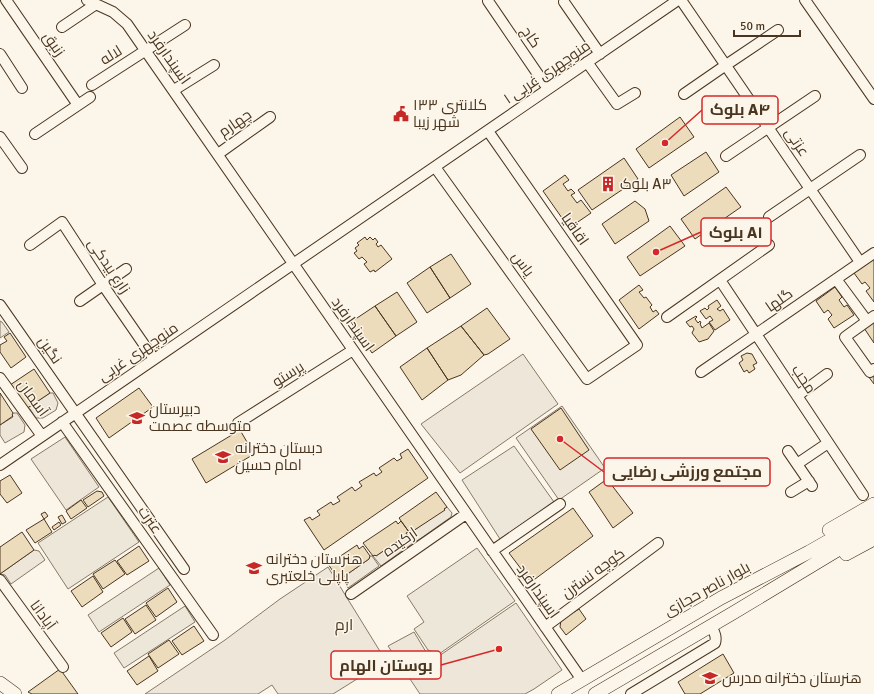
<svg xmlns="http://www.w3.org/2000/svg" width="874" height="694" font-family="Signika,Cairo,sans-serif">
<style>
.green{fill:#ede6d9;stroke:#887966}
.parking{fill:#ede7d9;stroke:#887966}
.building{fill:#ecdcbc;stroke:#4a3520}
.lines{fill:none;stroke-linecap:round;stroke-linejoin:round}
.minor-casing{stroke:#4a3520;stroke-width:12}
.major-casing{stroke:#4a3520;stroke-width:14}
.minor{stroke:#fbf6e9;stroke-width:10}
.major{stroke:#fbf6e9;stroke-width:13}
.labels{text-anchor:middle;stroke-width:3;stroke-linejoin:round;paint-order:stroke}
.street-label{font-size:15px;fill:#4a3520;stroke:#fbf6e9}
.poi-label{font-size:15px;fill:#4a3520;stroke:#fbf6e9;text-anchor:start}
.neighbourhood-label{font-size:16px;fill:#4a3520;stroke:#fbf6e9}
.leader{fill:none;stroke:#d62828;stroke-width:1.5}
.callout-dot{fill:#d62828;stroke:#fbf6e9;stroke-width:1.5}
.callout{fill:#fbf6e9;stroke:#d62828;stroke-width:1.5}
.callout-label{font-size:16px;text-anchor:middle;font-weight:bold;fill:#4a3520}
</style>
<rect width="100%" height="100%" fill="#fbf6e9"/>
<path class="green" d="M0 321 2 322 9 332 0 338Z
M523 354 558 404 460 473 421 424Z
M50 393H53L58 403 56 410 43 418H36L30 409H26Z
M562 406 605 468 559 500 516 438Z
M13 413H17L25 425 24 432 5 443 0 435V425L13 417 12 415Z
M65 437 99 487 66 510 31 459Z
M447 507 452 513 451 517 417 541 409 531 411 530 413 531Z
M409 532 416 541 381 566 373 556 375 555 376 556 407 535 406 533Z
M34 550 39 551 45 560 11 584 5 575 0 574Z
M369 556H372L379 566 348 588 342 578 369 559Z
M328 567 386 661 333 694H278L272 685 258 694H145L225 640 280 599Z
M516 603 562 670 534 689 525 694H420L388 646 414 632 426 652 439 656Z"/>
<path class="parking" d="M514 446 554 502 500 539 462 480Z
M108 497 139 542 68 589 38 543Z
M477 548 515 601 439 654 428 650 414 629 424 622 407 596Z
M159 568 170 585 99 632 88 615Z
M185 606 195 622 124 668 114 653Z"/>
<path class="building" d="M680 117 694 137 649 168 636 149Z
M706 152 719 172 684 196 671 175Z
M624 158 638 179 592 210 578 190Z
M565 175 569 180 563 184 568 191 571 189 575 193 571 195 577 203 581 200 591 213 569 228 543 191Z
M726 187 741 207 695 239 681 219Z
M635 201 645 209 649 221 615 244 602 224Z
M670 226 685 246 640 276 627 257Z
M365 237 367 240 370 237 373 240 375 238 378 242 376 244 378 247 381 245 392 259 375 272 374 270 370 272 364 264 367 262 362 257 359 259 354 253 357 251 355 248 359 245 357 243Z
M451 254 471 284 450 298 430 267Z
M874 259V302L866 291 870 288 865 282 862 284 854 273Z
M430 267 450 298 427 313 407 283Z
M639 285 643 290 639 292 644 298 646 297 652 305 650 307 653 312 656 310 659 314 639 329 619 300Z
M835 287 842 297 839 300 844 307 847 305 854 315 834 328 828 319 832 315 828 310 824 313 816 301Z
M397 292 417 322 396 336 375 306Z
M717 300 721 306 717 309 720 311 723 309 730 320 715 330 709 322 713 320 710 316 706 319 700 311 705 308 707 310 709 308 708 306Z
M375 306 396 336 372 353 351 322Z
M487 308 510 339 488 354 484 355 461 326Z
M696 316 697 317 695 319 698 323 700 321 701 323 700 324 702 328 709 323 714 331 708 339 699 342 692 333 694 329 692 326 690 327 686 322Z
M874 321V343L864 328Z
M461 326 484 355 461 375 448 380 427 348Z
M10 333 26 357 11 368 0 352V345L7 341 4 337Z
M427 348 448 380 422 400 400 367Z
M747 353 752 354 757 363 753 365 755 369 749 373 747 370 744 372 739 363 743 360 741 356Z
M34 369 50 393 26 409 10 385Z
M874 372V384L868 376Z
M139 388 153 407 109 438 96 418Z
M0 393 13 413 12 415 13 416 0 425Z
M561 408 589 450 560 470 531 429Z
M240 430 254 454 206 483 192 459Z
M408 449 428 478 324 550 304 520 310 517 312 520 320 515 317 511 331 502 333 505 340 501 337 497 352 487 355 491 362 486 359 482 374 473 376 476 382 472 379 468 394 458 397 461 402 458 400 454Z
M10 475 22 493 7 503 0 494V481Z
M607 479 633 513 613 528 589 492Z
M97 491 102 492 104 496 88 507 83 500Z
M436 492 447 507 444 509 445 510 413 531 411 530 409 532 399 518Z
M81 500 87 508 71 519 66 511Z
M573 508 593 536 531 582 509 553Z
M45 512 48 516 44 519 41 514Z
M62 515 66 522 62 524 58 517Z
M44 519 52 532 35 543 26 530Z
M396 521 398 524 401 521 409 532 406 533 407 535 376 556 375 555 373 556 363 543Z
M59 522 61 525 54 530 52 527Z
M22 532 34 550 0 574V547Z
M357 545 359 549 363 546 370 556 369 559 339 580 328 564 336 559 338 563 342 560 339 557Z
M139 546 149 561 127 575 117 561Z
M115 560 125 574 103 589 93 574Z
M93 576 103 592 82 607 71 591Z
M168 588 177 602 156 617 146 603Z
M146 605 156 620 135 634 125 619Z
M579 609 586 619 566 635 560 627 561 620Z
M123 618 132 632 111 647 101 633Z
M194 626 204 641 182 655 172 641Z
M169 640 179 654 158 668 148 654Z
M723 654 734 673 700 694H685L678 682Z
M149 656 158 671 137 685 127 671Z
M60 669 78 694H32L28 692Z"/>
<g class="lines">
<defs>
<path id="minor" d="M6 0 78 105
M87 0 113 12 127 24 582 680
M681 0 860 262
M805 0 874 99
M488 1 548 89
M564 2 600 54
M62 27 96 4
M0 54 22 88
M587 62 617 104 635 93
M92 85 185 25
M174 90 214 65
M684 94 726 65 778 30
M35 134 90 97
M0 137 22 168
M218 154 270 117
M726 156 815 96
M435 167 587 379 637 345 488 131
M769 217 860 155
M30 245 62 222 103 285 154 359
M836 279 867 321
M720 280 863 495
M80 301 126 269
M0 305 184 569
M874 316 845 337 870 372 874 369
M667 317 769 245
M701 372 874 253
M0 378 42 436
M797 396 827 374
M62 422 213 635
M238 423 353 350
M788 451 812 486
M797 464 828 443
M0 465 678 0
M791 492 809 481
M492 551 560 504
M0 580 63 667
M351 594 466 514
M545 627 658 543
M631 694 715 643C717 636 714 632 711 626"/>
<path id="major" d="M829 530 874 504
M846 554 874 539
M0 683 15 694
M558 694 721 598 809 552 874 515
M595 694 733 613 874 528"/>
</defs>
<use href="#minor" class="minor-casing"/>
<use href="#major" class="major-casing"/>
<use href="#minor" class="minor"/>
<use href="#major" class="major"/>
</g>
<defs>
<symbol id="civic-bare" viewBox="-9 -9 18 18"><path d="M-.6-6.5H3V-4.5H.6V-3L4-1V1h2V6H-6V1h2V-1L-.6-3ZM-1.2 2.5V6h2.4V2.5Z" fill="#c62828" stroke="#fbf6e9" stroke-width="2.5" paint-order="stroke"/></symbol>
<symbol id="building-bare" viewBox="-9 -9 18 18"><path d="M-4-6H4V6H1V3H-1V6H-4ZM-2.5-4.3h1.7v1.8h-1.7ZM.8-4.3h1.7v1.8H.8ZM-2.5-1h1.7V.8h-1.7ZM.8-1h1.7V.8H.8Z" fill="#c62828" stroke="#fbf6e9" stroke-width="2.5" paint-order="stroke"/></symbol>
<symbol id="school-bare" viewBox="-9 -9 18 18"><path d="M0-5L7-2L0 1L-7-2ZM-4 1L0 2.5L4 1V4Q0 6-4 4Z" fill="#c62828" stroke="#fbf6e9" stroke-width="2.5" paint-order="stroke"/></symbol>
</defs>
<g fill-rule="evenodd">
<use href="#civic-bare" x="390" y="103" width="22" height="22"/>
<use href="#building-bare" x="597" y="173" width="22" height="22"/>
<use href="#school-bare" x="126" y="407" width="22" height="22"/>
<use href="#school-bare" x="212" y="446" width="22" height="22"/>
<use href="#school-bare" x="243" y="557" width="22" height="22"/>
<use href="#school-bare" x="699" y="667" width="22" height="22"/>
</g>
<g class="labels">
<g class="street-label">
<text transform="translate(531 37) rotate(56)" y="5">کاج</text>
<text transform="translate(54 44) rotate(55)" y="5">زنبق</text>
<text transform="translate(111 55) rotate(-32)" y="5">لاله</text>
<text transform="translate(169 57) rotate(55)" y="5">اسپندارفرد</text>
<text transform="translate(547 72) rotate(-34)" y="5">منوچهری غربی ۱</text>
<text transform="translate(235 123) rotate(-35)" y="5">چهارم</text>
<text transform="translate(797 142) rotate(56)" y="5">عزتی</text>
<text transform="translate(575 229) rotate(55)" y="5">اقاقیا</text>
<text transform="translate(523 264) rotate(54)" y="5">یاس</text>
<text transform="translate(109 266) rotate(56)" y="5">زارع بیدکی</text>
<text transform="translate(779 300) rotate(-35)" y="5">گلها</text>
<text transform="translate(353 324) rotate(55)" y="5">اسپندارفرد</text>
<text transform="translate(50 350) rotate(55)" y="5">نگین</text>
<text transform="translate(138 352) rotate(-34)" y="5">منوچهری غربی</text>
<text transform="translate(288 374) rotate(-32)" y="5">پرستو</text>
<text transform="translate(804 379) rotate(56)" y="5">محب</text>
<text transform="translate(33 398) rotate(54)" y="5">آسمان</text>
<text transform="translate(150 520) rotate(55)" y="5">عترت</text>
<text transform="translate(400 542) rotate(-35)" y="5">ارکیده</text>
<text transform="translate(593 573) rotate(-36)" y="5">کوچه نسترن</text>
<text transform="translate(707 589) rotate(-29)" y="5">بلوار ناصر حجازی</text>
<text transform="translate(538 591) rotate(55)" y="5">اسپندارفرد</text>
<text transform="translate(43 615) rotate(54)" y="5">آپادانا</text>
</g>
<g class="poi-label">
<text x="413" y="110">کلانتری ۱۳۳<tspan x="413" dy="17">شهر زیبا</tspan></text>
<text x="620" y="189">بلوک A۳</text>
<text x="149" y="414">دبیرستان<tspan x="149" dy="17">متوسطه عصمت</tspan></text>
<text x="235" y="453">دبستان دخترانه<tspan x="235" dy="17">امام حسین</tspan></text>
<text x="266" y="564">هنرستان دخترانه<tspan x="266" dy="17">پاپلی خلعتبری</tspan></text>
<text x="722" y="683">هنرستان دخترانه مدرس</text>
</g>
<g class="neighbourhood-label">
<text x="344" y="630">ارم</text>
</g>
</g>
<path class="leader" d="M665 143L702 110M656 252L701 232M560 439L604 472M499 649L441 665"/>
<g class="callout-dot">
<circle cx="665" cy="143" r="4"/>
<circle cx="656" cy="252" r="4"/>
<circle cx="560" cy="439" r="4"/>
<circle cx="499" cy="649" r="4"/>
</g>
<g class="callout">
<rect x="702" y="96" width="76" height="28" rx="4"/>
<rect x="701" y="218" width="70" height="28" rx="4"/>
<rect x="604" y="458" width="166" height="28" rx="4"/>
<rect x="331" y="651" width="110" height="28" rx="4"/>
</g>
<g class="callout-label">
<text x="740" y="115">بلوک A۴</text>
<text x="736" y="238">بلوک A۱</text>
<text x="687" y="477">مجتمع ورزشی رضایی</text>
<text x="386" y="671">بوستان الهام</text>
</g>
<path d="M734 30v6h66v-6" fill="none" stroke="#4a3520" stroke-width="2"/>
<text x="740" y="30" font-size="12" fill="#4a3520" stroke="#fbf6e9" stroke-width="3" paint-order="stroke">50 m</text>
</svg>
